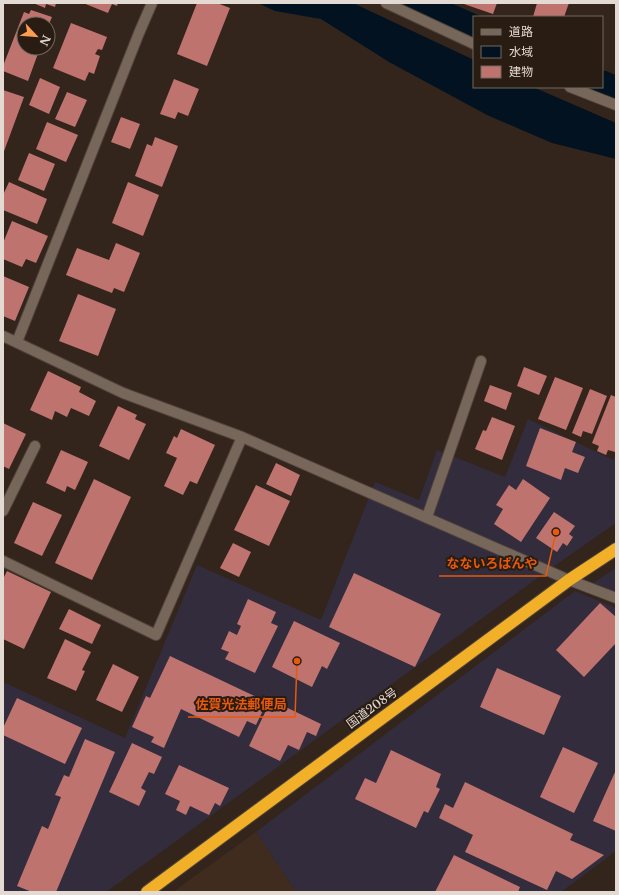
<svg xmlns="http://www.w3.org/2000/svg" width="619" height="895" font-family="'Libre Baskerville','Noto Sans JP',serif">
<style>
.commercial{fill:#332c3d}
.built{fill:#402c1e}
.water{fill:#031221}
.lines{fill:none;stroke-linecap:round;stroke-linejoin:round}
.canal{stroke:#031221;stroke-width:27}
.building{fill:#bf736e}
.minor-casing{stroke:#4f433b;stroke-width:12}
.highway-casing{stroke:#4f433b;stroke-width:14}
.minor{stroke:#77675b;stroke-width:10}
.highway{stroke:#f2b028;stroke-width:12}
.labels{text-anchor:middle;stroke-width:4;stroke-linejoin:round;paint-order:stroke}
.street-label{font-size:12px;fill:#e3dad3;stroke:#291c12}
.leader{fill:none;stroke:#e8590c;stroke-width:1.5}
.callout-dot{fill:#e8590c;stroke:#291c12;stroke-width:1.5}
.callout-label{font-size:13px;text-anchor:middle;font-weight:bold;fill:#e8590c;stroke:#291c12;stroke-width:4;stroke-linejoin:round;paint-order:stroke}
</style>
<rect width="100%" height="100%" fill="#33251b"/>
<path class="commercial" d="M528 419 613 460 616 454V523L547 571 106 892H3V682L125 738 197 565 321 620 375 482 419 500 437 450 505 477Z
M616 568V596L590 585Z
M575 591 616 608V851L561 892H296L256 832Z"/>
<path class="built" d="M256 832 296 892H173Z"/>
<path class="water" d="M258 3H353L474 60V87H533L616 123V159L552 143 487 115 389 62 321 19 275 11Z"/>
<g class="lines">
<path class="canal" d="M418 3 474 28
M602 84 616 90"/>
</g>
<path class="building" d="M33 3H56L55 7 46 4 45 8Z
M83 3H118L117 6 112 4 108 13Z
M197 3H217L230 8 207 66 177 54Z
M461 3H497L493 14Z
M537 3H569L564 17H533Z
M31 10 52 17 49 24H24V48H40L28 81 3 71V66L24 12 29 14Z
M71 23 107 37 102 50 98 49 95 54 100 56 94 74 89 72 85 81 53 68Z
M40 78 60 87 49 114 29 105Z
M174 79 199 89 188 116 178 112 175 119 160 114Z
M3 90 24 97 3 154Z
M67 92 87 100 75 127 55 119Z
M121 117 140 124 130 149 111 142Z
M47 122 78 135 66 162 36 149Z
M155 137 178 146 162 187 135 176 147 144 152 146Z
M29 153 55 164 44 191 18 180Z
M9 182 47 199 37 224 3 210V195Z
M128 182 159 195 143 236 112 223Z
M12 221 48 236 36 263 26 259 22 267 3 259V243Z
M116 243 140 253 124 292 114 288 112 293 66 275 77 248 109 260Z
M3 276 29 287 15 321 3 316Z
M78 294 116 309 98 356 59 341Z
M524 367 547 376 539 395 517 386Z
M48 371 81 387 79 392 96 401 89 416 71 408 67 417 55 411 52 420 30 410Z
M555 377 583 388 566 430 538 419Z
M490 385 512 393 506 410 484 401Z
M590 389 607 396 592 434 583 431 581 437 572 433Z
M611 395 616 397V451L615 452 608 450 606 455 597 451 599 446 592 443Z
M118 406 137 415 135 419 146 424 129 460 99 446Z
M492 417 515 426 502 460 475 449 483 430 486 431Z
M3 423 26 434 9 469 3 466Z
M540 428 576 442 572 452 585 457 578 473 565 468 561 480 526 466Z
M181 429 215 445 197 484 190 481 183 495 164 486 177 458 166 453 174 436 177 438Z
M61 450 88 462 75 490 67 486 65 492 46 483Z
M276 463 300 475 291 496 266 484Z
M94 479 131 497 92 580 55 563Z
M523 479 550 498 521 542 494 524 503 509 496 505 509 485 516 490Z
M256 485 290 501 269 546 234 530Z
M33 502 62 515 42 556 14 543Z
M554 512 575 526 569 534 573 537 567 546 563 543 557 552 536 538Z
M233 543 251 552 239 577 220 568Z
M7 571 51 592 24 649 3 639V579Z
M354 573 441 614 415 667 329 627Z
M248 599 276 612 271 623 278 626 255 673 225 659 229 652 221 649 229 631 237 635 241 626 237 624Z
M600 603 616 617V643L584 677 556 650Z
M69 609 101 625 92 644 59 629Z
M294 621 340 643 327 669 322 666 312 687 272 667Z
M65 639 91 652 82 670 85 671 76 691 47 678Z
M170 656 267 702 256 725 247 721 239 737 181 709 164 748 151 742 154 737 132 727 146 696 150 698Z
M113 664 139 677 122 712 96 700Z
M497 668 561 696 544 735 480 707Z
M17 698 82 728 65 764 3 735V728Z
M271 700 321 724 316 736 307 732 299 750 288 745 280 761 249 746Z
M85 739 115 752 56 892H32L17 886 42 826 48 829 61 797 55 795 64 775 69 777Z
M132 743 162 757 154 774 149 772 141 788 146 791 139 806 109 792Z
M563 747 598 763 574 813 540 797Z
M391 750 441 774 436 787 440 789 428 813 424 811 416 828 355 799 365 778 376 783Z
M179 765 229 788 220 806 215 803 209 815 190 806 186 815 176 810 180 801 165 794Z
M615 772 616 773V831L593 821Z
M465 782 573 834 570 840 604 855 572 879 556 871 547 890 465 852 473 835 439 818 445 804 453 808Z
M454 855 520 887 518 892H435Z"/>
<g class="lines">
<defs>
<path id="minor" d="M386 3 474 44
M570 87 616 105
M3 336 123 393 242 437 569 580 616 598
M17 342 139 33 152 3
M3 511 35 446
M427 517 481 361
M3 561 156 635 242 437"/>
<path id="highway" d="M147 892 569 580 616 549"/>
</defs>
<use href="#minor" class="minor-casing"/>
<use href="#highway" class="highway-casing"/>
<use href="#minor" class="minor"/>
<use href="#highway" class="highway"/>
</g>
<g class="labels">
<g class="street-label">
<text transform="translate(372 708) rotate(-36)" y="4">国道208号</text>
</g>
</g>
<path class="leader" d="M556 532L546 576H439M297 661L295 717H188"/>
<g class="callout-dot">
<circle cx="556" cy="532" r="4"/>
<circle cx="297" cy="661" r="4"/>
</g>
<g class="callout-label">
<text x="492" y="568">なないろぱんや</text>
<text x="241" y="709">佐賀光法郵便局</text>
</g>
<rect width="619" height="895" fill="none" stroke="#e3dad3" stroke-width="8"/>
<rect x="473" y="16" width="130" height="72" fill="#291c12" stroke="#73685f"/>
<rect x="481" y="29" width="20" height="6" fill="#77675b" stroke="#73685f"/>
<text x="509" y="36" font-size="12" fill="#e3dad3">道路</text>
<rect x="481" y="46" width="20" height="12" fill="#031221" stroke="#73685f"/>
<text x="509" y="56" font-size="12" fill="#e3dad3">水域</text>
<rect x="481" y="66" width="20" height="12" fill="#bf736e" stroke="#73685f"/>
<text x="509" y="76" font-size="12" fill="#e3dad3">建物</text>
<g transform="translate(36 36) rotate(116)"><circle r="19" fill="#291c12" stroke="#73685f"/>
<path d="M0-3L7 15L0 10L-7 15Z" fill="#fb9e51"/>
<text y="-6" font-size="11" font-weight="bold" text-anchor="middle" fill="#e3dad3">N</text>
</g>
</svg>
